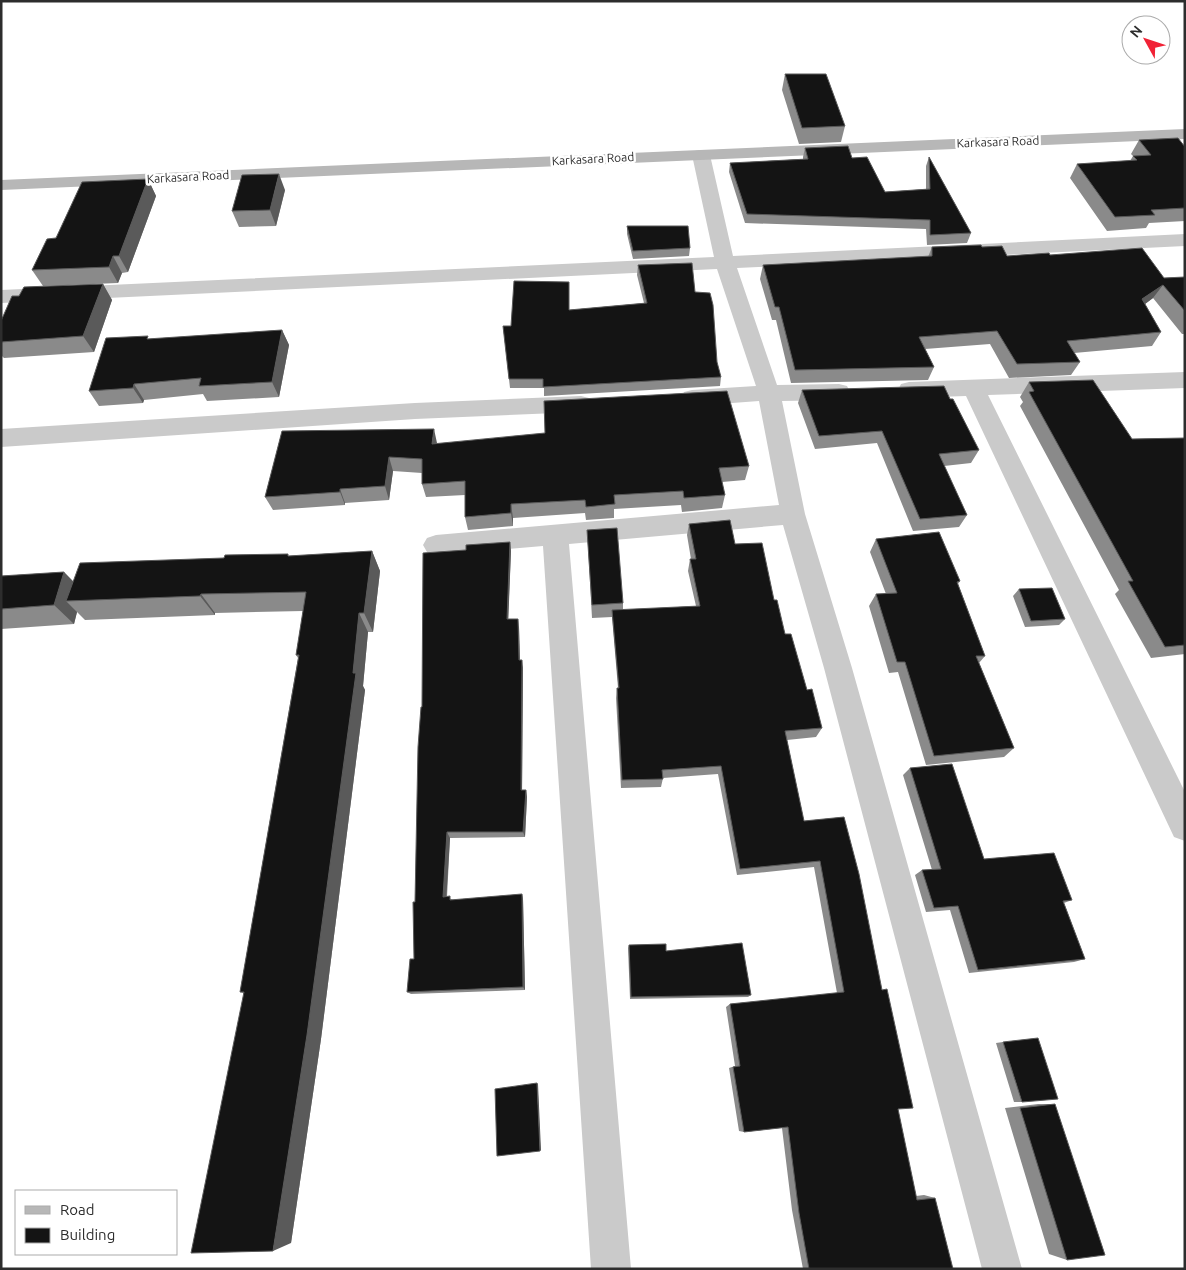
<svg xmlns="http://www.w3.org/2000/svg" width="1186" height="1270" font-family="Ubuntu,sans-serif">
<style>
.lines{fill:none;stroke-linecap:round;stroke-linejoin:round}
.minor{fill:#cacaca;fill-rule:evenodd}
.secondary{fill:#b7b7b7;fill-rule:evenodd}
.wall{fill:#8a8a8a}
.shaded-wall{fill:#5a5a5a}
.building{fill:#141414;stroke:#5a5a5a}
.labels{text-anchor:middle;stroke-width:5;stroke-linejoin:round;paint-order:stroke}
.far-street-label{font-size:12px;fill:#2d2d2d;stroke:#fff}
</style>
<rect width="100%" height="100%" fill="#fff"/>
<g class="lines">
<path class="minor" d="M701 150 707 151 710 155 733 256 1185 234V246L737 268 777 385 839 384 847 386 850 392 847 398 839 400 782 401 805 514 852 668 1022 1269H982L824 668 783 525 569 544 631 1269H591L543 546 436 555 427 552 423 545 427 538 436 535 779 505 759 401 692 406 684 404 681 398 684 392 692 390 756 386 717 269 1 303V290L714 257 692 155 695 151Z
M1185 372V388L988 395 1185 792V841L1174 837 966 396 909 398 901 396 898 390 901 384 909 382Z
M581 396 589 398 592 404 589 410 581 412 415 419 1 447V429L415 403Z"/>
<path class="secondary" d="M1185 129V139L1 190V180Z"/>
</g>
<path class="wall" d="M785 74 845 126 841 142 799 144 782 90Z
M1139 140 1185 147V221L1149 223 1146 228 1107 231 1070 178 1077 164 1130 161 1133 156 1131 154Z
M805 148 852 158 885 192 926 189V166L929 157 971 233 967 243 927 245 926 229 745 223 729 172 730 163 803 159V157Z
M148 179 156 196 128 272 122 273 118 283 43 286 32 270Z
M285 190 276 226 239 227 232 211Z
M627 226 690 248 689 256 633 259 627 234Z
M932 247H982L1007 256 1050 255 1164 278 1185 277V334H1182L1153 298 1145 304 1161 332 1152 346 1074 353 1080 362 1071 375 1009 378 990 344 925 349 934 367 928 380 791 383 776 320H772L760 279 763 265 928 257Z
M638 265 695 292 721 377 720 386 544 396V388H510L503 326H511L569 291V310L644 303 637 275Z
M103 284 112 300 94 352 4 358 1 355V321Z
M282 330 289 345 279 397 207 401 203 394 144 400 143 403 99 406 89 391 150 339Z
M1029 382 1132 439 1185 438V654L1151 658 1115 594 1119 590 1020 406 1023 402 1020 397Z
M802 390 950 399 979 450 971 463 944 466 967 515 959 527 913 531 877 443 815 449 798 403Z
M282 431 437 443 749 466 745 480 722 482 725 495 722 508 682 512 681 505 614 509V518L586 520 585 513 513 518V526L468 530 465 517V495L426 497 422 484V473L393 471 389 500 345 503V505L273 510 265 497Z
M689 524 735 544 774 600 785 634 822 728 816 737 787 740 804 821 844 817 898 1109 916 1196 924 1195 935 1198 953 1269H803L792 1210 782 1128 744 1132 739 1131 729 1068 735 1066 726 1007 730 1004 837 993 814 867 737 875 718 774 663 778 661 787 621 788 616 698 617 688H618L612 617 592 618 587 530 623 603V610L696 606 688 571 690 559H691L687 535Z
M876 539 960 581 958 584 985 656 979 663 1014 748 1004 757 926 765 898 672 889 673 869 606 876 594H886L870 552Z
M510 542 511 551 508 619 519 627 520 660 523 668 522 790H526L527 797 525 837 450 838 447 897 453 900 522 894 523 899 525 990 411 994 407 992 414 959 415 902 422 707 466 550Z
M372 551 380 571 373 632H368L363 686 365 690 321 1039 291 1243 243 993 240 992 298 658 296 655 303 611 215 613V615L85 620 77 612 74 624 1 629V576L64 572 73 581 289 556Z
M1019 589 1065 619 1059 625 1025 627 1013 596Z
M910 768 984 859 1072 900 1064 903 1085 959 1074 962 969 973 950 910 926 912 915 875 922 870H932L903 775Z
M629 945 666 951 751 995 748 997 630 999 628 948Z
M1003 1042 1022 1102H1014L996 1043Z
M1038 1104H1055L1067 1260 1049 1254 1005 1108Z"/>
<path class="shaded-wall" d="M279 174 285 190 276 226 270 210Z
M148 179 156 196 128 272 119 256Z
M113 256 122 273 118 283 109 267Z
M103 284 112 300 94 352 83 336Z
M1163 285 1153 298 1133 313 1142 299Z
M282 330 289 345 279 397 272 382Z
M134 384 144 400 143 403 133 388Z
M434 429 437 443 432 444Z
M389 457 393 471 389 500 385 486Z
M340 489 345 503V505L340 492Z
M511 504 513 518V526L511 513Z
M510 542 511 551 508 627 507 619Z
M372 551 380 571 373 632 364 613Z
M64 572 83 592 66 601 77 612 74 624 54 605Z
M201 594 215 613V615L200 596Z
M359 613 368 632 363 686 365 690 321 1039 291 1243 273 1251 353 673Z
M518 619 519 627 520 668 519 660Z
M522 660 523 668 522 797 521 790Z
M526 790 527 797 525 837 523 832Z
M447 832 450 838 446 902 443 897Z
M522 894 523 899 525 990 523 987Z
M537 1083 538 1084 541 1150 540 1151Z"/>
<path class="building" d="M785 74H826L845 126 802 128Z
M1178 138 1185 147V208L1151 210 1155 215 1115 217 1077 164 1137 160 1133 156 1151 155 1139 140Z
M848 146 852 158 867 157 885 192 930 189 929 157 971 233 930 235V220L747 214 730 163 808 159 805 148Z
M279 174 270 210 232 211 242 175Z
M148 179 119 256H113L109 267 32 270 47 239 56 238 82 182Z
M627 226H688L690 248 633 251Z
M981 245 982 247 1002 246 1007 256 1049 253 1050 255 1142 248 1164 278 1185 277V311L1163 285 1142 299 1161 332 1067 341 1080 362 1017 364 997 331 919 337 934 367 795 370 779 307H775L763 265 932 256V247Z
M692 263 695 292 710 293 713 305 717 362 721 377 543 387V379H509L503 326H511L514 281 569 282V310L647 303 638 265Z
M103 284 83 336 1 342V321L12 296H19L24 287Z
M282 330 272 382 199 386 201 378 134 384 133 388 89 391 106 338 148 336 147 339Z
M1093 380 1132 439 1185 438V645L1165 647 1128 581H1133L1029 392 1034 391 1029 382Z
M944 386 950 399H953L979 450 939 454 967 515 920 519 882 431 819 436 802 390Z
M727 391 749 466 719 468 725 495 684 498 683 491 614 495 615 504 586 507 585 500 511 504V513L465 517V481L422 484V459L389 457 385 486 340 489V492L265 497 282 431 434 429 432 444 545 433 544 401Z
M730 520 735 544 762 543 774 600H777L785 634H791L807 690 812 689 822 728 785 731 804 821 844 817 859 874 882 990 887 989 913 1108 898 1109 917 1200 935 1198 953 1269H809L799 1213 788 1127 744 1132 733 1067 740 1066 730 1004 844 992 820 861 740 869 721 766 662 770 663 779 622 780 617 688H619L612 610 700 606 690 559H696L689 524Z
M617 528 623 603 592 605 587 530Z
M939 532 960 581 957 582 985 656H976L1014 748 934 756 905 662H897L876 594 897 593 876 539Z
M510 542 507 619H518L519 660H522L521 790H526L523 832H447L443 897 450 896V900L522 894 523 987 407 992 410 959H414L413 902H415L418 747 421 707H422L423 553 466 550V545Z
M372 551 364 613H359L353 673H356L307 1035 273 1251 191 1253 244 992H240L299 655H296L306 592 201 594 200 596 66 601 80 563 224 558 225 555 288 554V556Z
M64 572 54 605 1 609V576Z
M1052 588 1065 619 1031 621 1019 589Z
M952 764 984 859 1054 853 1072 900 1063 901 1085 959 978 970 958 906 934 908 922 870 941 869 910 768Z
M742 943 751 995 631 997 629 945 666 944V951Z
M1038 1038 1058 1099 1022 1102 1003 1042Z
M537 1083 540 1151 497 1156 495 1089Z
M1055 1104 1105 1255 1067 1260 1020 1108Z"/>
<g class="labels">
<g class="far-street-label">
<text transform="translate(998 142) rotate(-2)" y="4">Karkasara Road</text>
<text transform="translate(593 159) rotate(-3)" y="4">Karkasara Road</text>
<text transform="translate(188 177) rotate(-3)" y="4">Karkasara Road</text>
</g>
</g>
<rect width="1186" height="1270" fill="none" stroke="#2d2d2d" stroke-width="5"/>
<rect x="15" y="1190" width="162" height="65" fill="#ffffff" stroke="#ababab"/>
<rect x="25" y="1206" width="25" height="8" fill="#b7b7b7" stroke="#ababab"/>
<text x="60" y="1215" font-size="15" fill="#2d2d2d">Road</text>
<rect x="25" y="1228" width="25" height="15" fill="#141414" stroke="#ababab"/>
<text x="60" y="1240" font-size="15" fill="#2d2d2d">Building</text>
<g transform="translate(1146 40) rotate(310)"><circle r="24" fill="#ffffff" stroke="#ababab"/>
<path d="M0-4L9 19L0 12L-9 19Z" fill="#f12236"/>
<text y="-8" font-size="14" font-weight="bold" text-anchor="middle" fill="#2d2d2d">N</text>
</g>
</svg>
